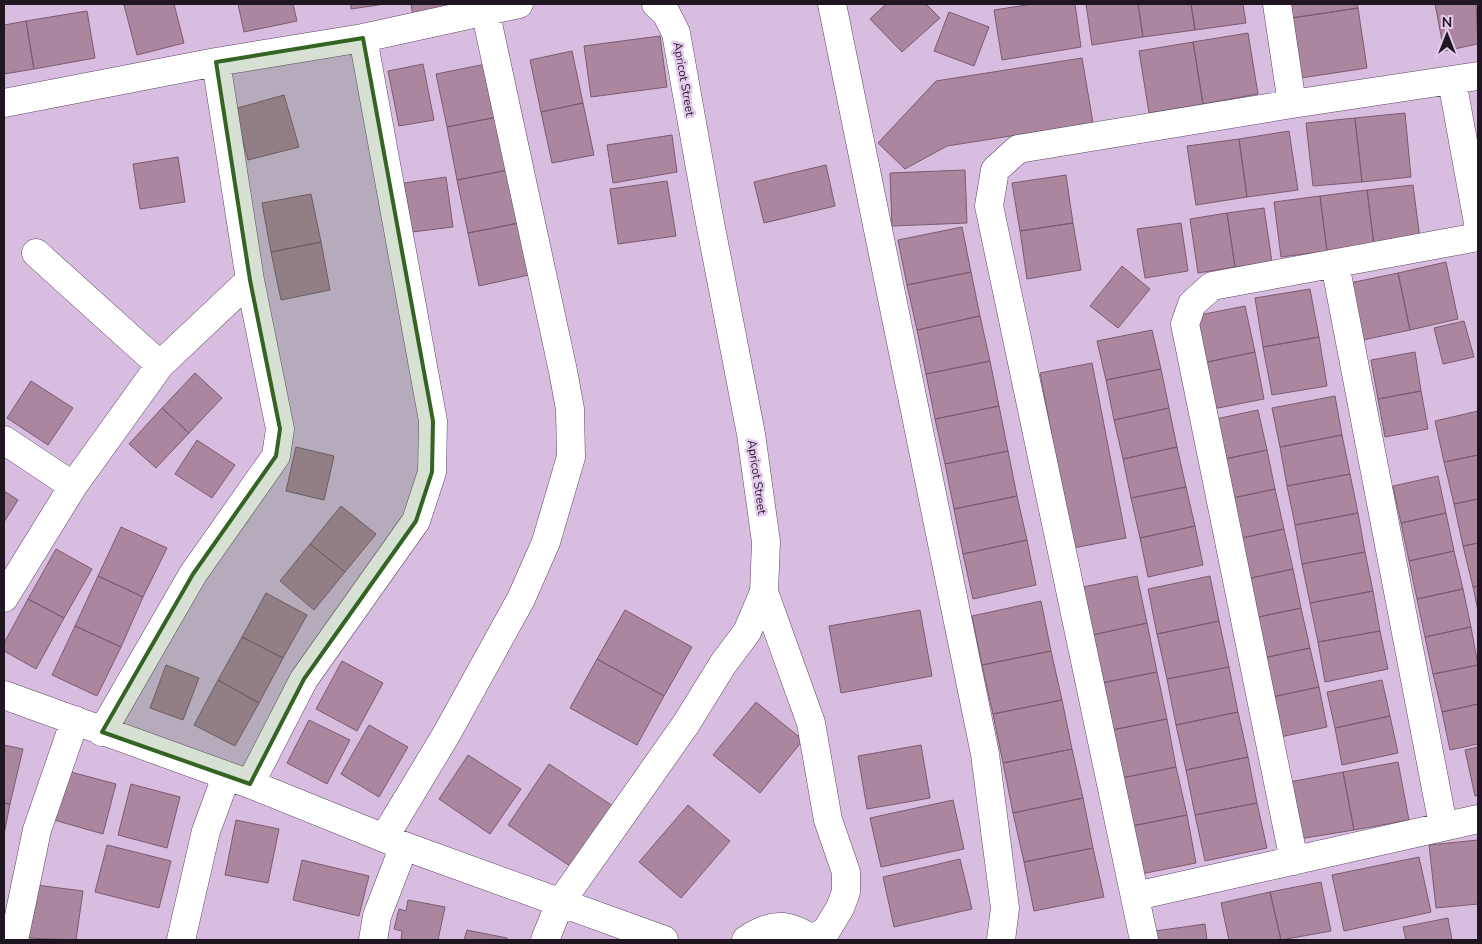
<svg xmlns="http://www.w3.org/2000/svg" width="1482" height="944" font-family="'Nunito Sans',sans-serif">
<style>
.building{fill:#ab869f;stroke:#7b5a71}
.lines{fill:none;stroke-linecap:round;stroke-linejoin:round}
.minor-casing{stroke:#5c4663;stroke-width:29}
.minor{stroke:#fff;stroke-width:28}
.marked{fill:#346424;fill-opacity:0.2;stroke:#346424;stroke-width:4;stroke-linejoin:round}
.labels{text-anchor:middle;stroke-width:5;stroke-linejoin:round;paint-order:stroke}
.street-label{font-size:12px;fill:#201622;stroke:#e5caed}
</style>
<rect width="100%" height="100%" fill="#d8bde0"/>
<path class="building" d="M128 4H174L184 43 137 55 124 5Z
M238 4H293L297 21 244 32Z
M351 4H385L351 9Z
M411 4H461L413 16Z
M886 4H926L940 18 902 52 870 19Z
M1033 4H1075L1081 47 1002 60 994 10Z
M1086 4H1138L1143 37 1092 45Z
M1138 4H1191L1195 30 1143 37Z
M1191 4H1243L1246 23 1195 30Z
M1282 4H1357L1358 8 1285 19Z
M1435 4H1476L1478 44 1444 51Z
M1358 8 1367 68 1294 79 1285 19Z
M87 11 95 58 34 69 26 21Z
M949 12 989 27 974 66 934 51Z
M26 21 34 69 4 74V25Z
M1248 33 1258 94 1203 104 1193 42Z
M660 36 667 87 591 97 584 46Z
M1193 42 1203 104 1149 113 1139 51Z
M572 51 583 103 541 112 530 60Z
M1082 58 1093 123 947 146 905 169 878 143 936 81Z
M423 64 434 120 399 126 388 71Z
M486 64 497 117 447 127 436 74Z
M284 95 299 147 248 160 234 109Z
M583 103 594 155 552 163 541 112Z
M1405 113 1411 177 1362 182 1355 118Z
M497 117 508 170 457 180 447 127Z
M1355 118 1362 182 1313 186 1306 123Z
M1289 131 1298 190 1247 197 1239 139Z
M672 135 677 172 613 183 607 145Z
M1239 139 1247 197 1196 205 1187 146Z
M178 157 185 202 140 209 133 164Z
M826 165 835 206 764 223 754 182Z
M508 170 519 223 468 233 457 180Z
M965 170 967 223 892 226 890 173Z
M1066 175 1073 223 1020 231 1012 183Z
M446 177 453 227 412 232 404 183Z
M667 181 676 236 618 244 610 189Z
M1413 185 1420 239 1374 245 1367 190Z
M1367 190 1374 245 1327 251 1320 196Z
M311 194 321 242 271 252 262 203Z
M1320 196 1327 251 1281 257 1274 202Z
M1264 208 1272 262 1235 267 1227 213Z
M1227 213 1235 267 1198 273 1190 219Z
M519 223 529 275 479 286 468 233Z
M1073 223 1081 270 1027 279 1020 231Z
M1181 223 1188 271 1145 278 1137 229Z
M962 227 971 272 907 285 898 240Z
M321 242 330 290 281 300 271 252Z
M1446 262 1458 319 1410 330 1398 273Z
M1122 266 1150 289 1118 328 1090 306Z
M971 272 980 316 917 330 907 285Z
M1398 273 1410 330 1363 340 1350 283Z
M1310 289 1319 337 1263 347 1255 298Z
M1245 306 1255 352 1198 364 1189 317Z
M980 316 990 361 926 374 917 330Z
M1464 321 1474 357 1443 364 1434 328Z
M1152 330 1161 369 1106 380 1097 341Z
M1319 337 1327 386 1272 395 1263 347Z
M1255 352 1264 399 1208 410 1198 364Z
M1415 352 1421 391 1378 399 1371 360Z
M990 361 999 406 935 419 926 374Z
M1092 363 1126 538 1073 548 1040 373Z
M1161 369 1169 408 1114 420 1106 380Z
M195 373 222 398 189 433 162 408Z
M31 381 73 408 48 445 7 418Z
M1421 391 1428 429 1385 437 1378 399Z
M1335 396 1342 435 1280 447 1272 408Z
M999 406 1008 451 945 464 935 419Z
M162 408 189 433 156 468 129 444Z
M1169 408 1177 447 1123 459 1114 420Z
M1258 410 1267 450 1220 460 1211 420Z
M1478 411V455L1444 462 1435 421Z
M1342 435 1350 474 1287 486 1280 447Z
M197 440 235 465 212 498 175 474Z
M296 447 334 456 324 500 286 491Z
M1177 447 1186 487 1131 498 1123 459Z
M1267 450 1275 489 1228 499 1220 460Z
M1008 451 1017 496 954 509 945 464Z
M1478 455V499L1454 504 1444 462Z
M1350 474 1358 513 1295 525 1287 486Z
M1438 476 1446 513 1401 523 1393 486Z
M1186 487 1195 526 1140 538 1131 498Z
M1275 489 1284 529 1237 539 1228 499Z
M4 491 18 500 4 522Z
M1017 496 1027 540 963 554 954 509Z
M1478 499V543L1463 546 1454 504Z
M341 506 376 534 345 572 310 544Z
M1358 513 1365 552 1302 564 1295 525Z
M1446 513 1454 551 1409 561 1401 523Z
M1195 526 1203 565 1148 577 1140 538Z
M121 527 167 548 143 597 98 576Z
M1284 529 1293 569 1246 579 1237 539Z
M1027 540 1036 585 973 599 963 554Z
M1478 543V586L1473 587 1463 546Z
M310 544 345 572 314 610 280 581Z
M56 549 92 569 64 618 28 599Z
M1454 551 1463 589 1417 599 1409 561Z
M1365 552 1373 591 1310 603 1302 564Z
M1293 569 1301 608 1254 618 1246 579Z
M98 576 143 597 121 647 75 626Z
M1137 576 1147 623 1088 636 1078 588Z
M1210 576 1219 621 1157 634 1148 589Z
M1478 586V611L1473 587Z
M1463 589 1471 627 1425 637 1417 599Z
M1373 591 1380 631 1318 642 1310 603Z
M266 593 307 615 283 658 242 637Z
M28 599 64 618 36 669 4 651V643Z
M1041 601 1051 651 982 665 972 616Z
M1301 608 1310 648 1263 658 1254 618Z
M625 610 692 647 664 696 597 659Z
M920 610 932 676 841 693 829 626Z
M1219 621 1229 667 1167 679 1157 634Z
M1147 623 1157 672 1097 684 1088 636Z
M75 626 121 647 97 696 52 675Z
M1471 627 1478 665 1433 674 1425 637Z
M1380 631 1388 669 1325 682 1318 642Z
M242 637 283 658 259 703 218 680Z
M1310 648 1319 687 1272 697 1263 658Z
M1051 651 1062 700 993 714 982 665Z
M597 659 664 696 637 745 570 708Z
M342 661 383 683 357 731 316 709Z
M166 665 199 678 183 720 150 708Z
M1478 665V704L1442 712 1433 674Z
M1229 667 1238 712 1176 725 1167 679Z
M1157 672 1167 719 1107 731 1097 684Z
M218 680 259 703 235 746 194 725Z
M1382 680 1390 716 1335 728 1327 692Z
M1319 687 1327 727 1280 737 1272 697Z
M1062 700 1072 749 1003 763 993 714Z
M756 702 803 740 760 793 713 755Z
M1478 704V744L1450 750 1442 712Z
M1238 712 1248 757 1186 770 1176 725Z
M1390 716 1398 753 1342 765 1335 728Z
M1167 719 1176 767 1117 779 1107 731Z
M309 720 350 740 327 784 287 763Z
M369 725 408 747 379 797 341 774Z
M4 745 23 749 10 804 4 803Z
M921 745 930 798 867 809 858 756Z
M1478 747V795L1475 796 1465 750Z
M1072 749 1083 798 1013 813 1003 763Z
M468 755 521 789 490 834 439 799Z
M1248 757 1257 803 1195 815 1186 770Z
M1398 762 1409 820 1354 830 1343 772Z
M549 764 616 808 576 870 508 825Z
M1176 767 1187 815 1127 827 1117 779Z
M67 771 116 784 103 834 54 820Z
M1343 772 1354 830 1299 839 1289 782Z
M131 784 180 797 167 848 118 835Z
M1083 798 1093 848 1024 862 1013 813Z
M953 800 964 849 881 867 870 818Z
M4 803 10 804 4 834Z
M1257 803 1267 848 1205 861 1195 815Z
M688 805 730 841 681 898 639 862Z
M1187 815 1196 863 1136 875 1127 827Z
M236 820 279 829 268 883 225 875Z
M1478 840V904L1436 908 1429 845Z
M107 845 171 861 159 908 95 892Z
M1093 848 1104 897 1034 911 1024 862Z
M1419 857 1431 912 1344 931 1332 875Z
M960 859 972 909 894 927 883 877Z
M302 860 369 876 359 916 293 900Z
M1321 882 1331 931 1281 940 1270 892Z
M36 885 83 891 76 940 28 938Z
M1270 892 1281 940H1229L1221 903Z
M408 900 445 907 438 940H401L402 931 394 929 399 909 406 911Z
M1448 918 1452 940H1406L1403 927Z
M1205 924 1207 940H1149L1148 932Z
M467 930 507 938V940H464Z"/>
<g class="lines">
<defs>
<path id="minor" d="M656 4 666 13 676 33 707 207 751 434 766 542 764 592 811 723 828 820 846 872V892L840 908 826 931 812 939
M832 4 985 754 1005 908 1001 940
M1277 4 1292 104
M1452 81 1478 223
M4 103 216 62 363 38 519 4
M36 253 160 365 250 280
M1335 264 1443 825
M4 440 73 486
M4 598 73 486 160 365
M4 695 250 784 404 846 664 940
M102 732 193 574 276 456 280 429 250 280 216 62
M250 784 304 679 416 521 432 472 433 421 363 38
M384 838 446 735 521 599 546 542 571 457 570 409 563 371 485 10
M1294 861 1185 324 1192 304 1212 286 1478 237
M1136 896 1478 819
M14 940 37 830 75 720
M181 940 206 831 226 777
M373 940 377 916 404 846
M545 940 560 903 686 724 723 664 747 632 764 592
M746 940C771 923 787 922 813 940
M1144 940 989 206 995 170 1018 149 1292 104 1478 76"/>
</defs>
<use href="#minor" class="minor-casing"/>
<use href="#minor" class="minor"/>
</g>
<path class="marked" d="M363 38 433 421 432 472 416 521 304 679 250 784 102 732 193 574 276 456 280 429 250 280 216 62Z"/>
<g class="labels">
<g class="street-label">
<text transform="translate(684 79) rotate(80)" y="4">Apricot Street</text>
<text transform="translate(757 477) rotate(82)" y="4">Apricot Street</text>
</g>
</g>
<rect width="1482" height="944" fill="none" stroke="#201622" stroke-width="10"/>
<g transform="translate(1447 35)" stroke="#e5caed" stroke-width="4" paint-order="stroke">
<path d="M0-4L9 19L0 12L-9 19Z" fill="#201622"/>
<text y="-8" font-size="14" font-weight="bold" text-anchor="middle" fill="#201622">N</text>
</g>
</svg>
